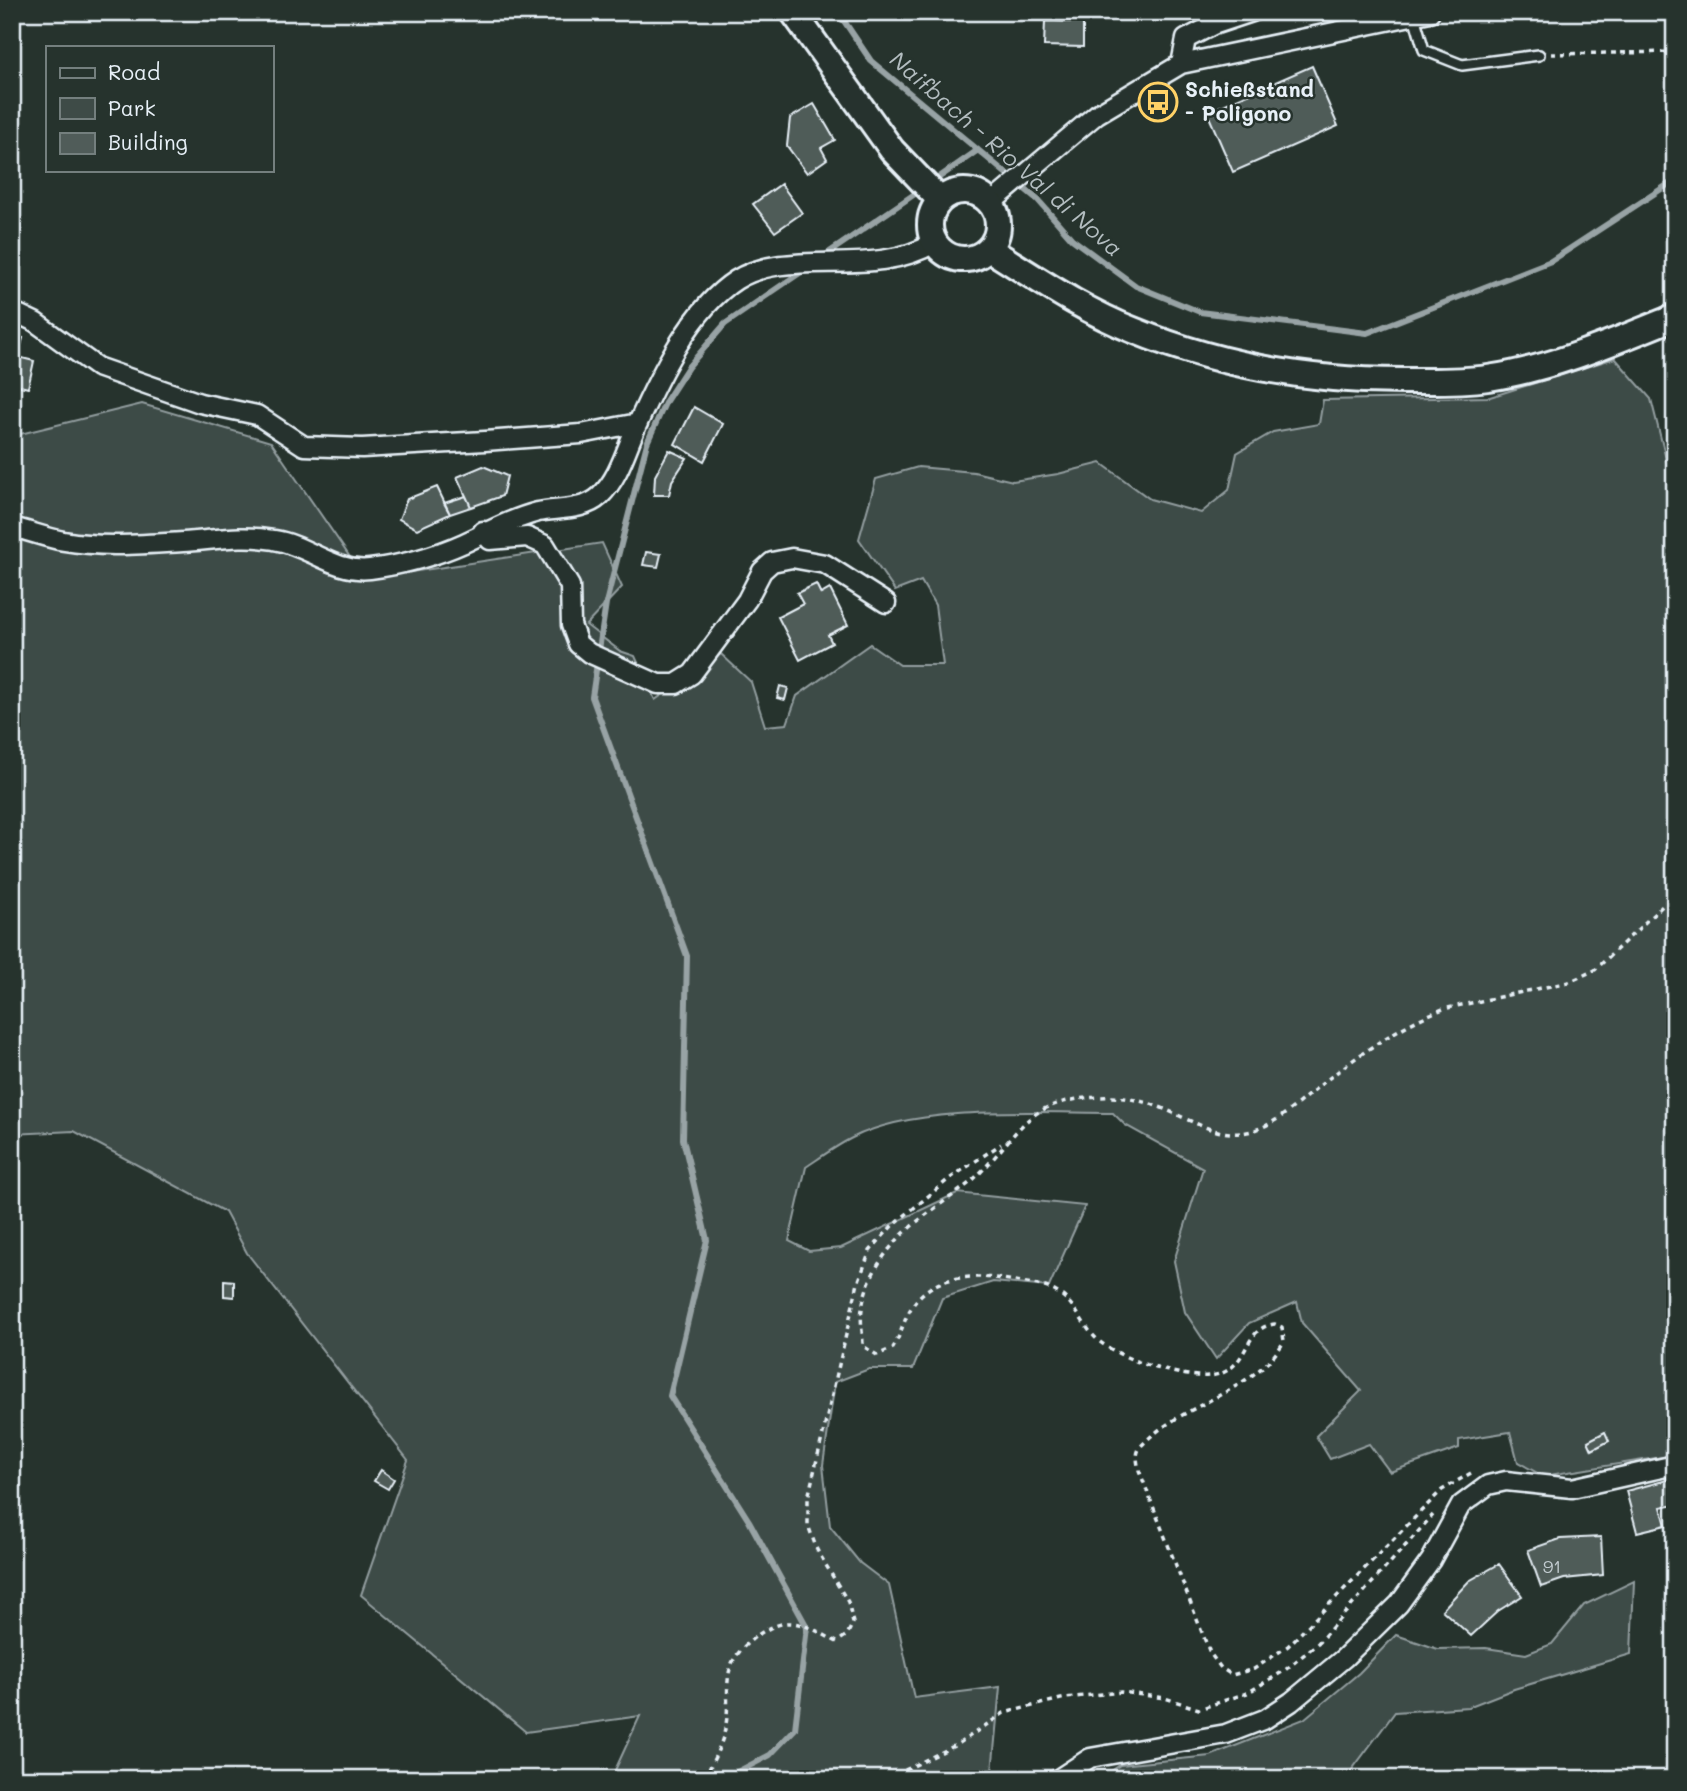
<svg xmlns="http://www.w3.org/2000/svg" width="1687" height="1791" font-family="Mali,sans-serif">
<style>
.green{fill:#3e4b47;stroke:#939ea0;stroke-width:2}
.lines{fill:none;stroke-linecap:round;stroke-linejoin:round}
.stream{stroke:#98a3a5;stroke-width:6}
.building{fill:#505c59;stroke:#e8f1f8;stroke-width:2}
.service-casing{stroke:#e8f1f8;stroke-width:14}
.minor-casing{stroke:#e8f1f8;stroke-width:23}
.secondary-casing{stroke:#e8f1f8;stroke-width:30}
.path{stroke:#e8f1f8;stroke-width:3.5;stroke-dasharray:5 5;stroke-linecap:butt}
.service{stroke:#26332d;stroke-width:9}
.minor{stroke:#26332d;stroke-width:18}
.secondary{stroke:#26332d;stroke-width:24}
.labels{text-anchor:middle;stroke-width:5;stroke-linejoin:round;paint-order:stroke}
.number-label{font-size:18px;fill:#c2ccd0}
.poi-label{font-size:21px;font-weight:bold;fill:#e8f1f8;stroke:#26332d;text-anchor:start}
.water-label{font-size:23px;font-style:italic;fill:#b3bdc0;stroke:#26332d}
</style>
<rect width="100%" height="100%" fill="#26332d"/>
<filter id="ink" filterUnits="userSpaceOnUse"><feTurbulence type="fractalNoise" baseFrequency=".0143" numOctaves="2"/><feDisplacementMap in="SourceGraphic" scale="14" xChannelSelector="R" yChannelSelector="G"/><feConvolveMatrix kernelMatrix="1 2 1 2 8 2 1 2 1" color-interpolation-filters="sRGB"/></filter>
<g filter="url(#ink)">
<path class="green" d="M1615 358 1651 399 1675 495V1185L1668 1190 1669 1260 1675 1256V1455L1543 1476 1518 1462 1510 1432 1459 1440V1448L1390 1472 1369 1444 1330 1459 1316 1436 1361 1391 1302 1323 1297 1302 1249 1323 1216 1359 1185 1312 1174 1261 1203 1168 1125 1125 1113 1113C1039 1113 919 1104 852 1138 836 1146 821 1157 806 1167L789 1241 809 1251 841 1248 957 1193 1085 1206 1049 1287 993 1282 942 1298 913 1369H869L835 1382 823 1465 830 1526 860 1563 889 1585 914 1698 1000 1687 992 1772 944 1779H611L640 1716 526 1732 361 1595 408 1460 247 1253 225 1212 74 1131 12 1134V436L142 404 271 442 365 579 602 543 622 587 586 625 620 651 635 656 655 700 721 654 751 682 765 726 787 724 797 696 870 644 900 665H943L935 605 921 581 895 591 859 539 876 479 918 467 974 472 1013 481 1058 474 1101 463 1150 499 1201 513 1229 490 1237 453 1273 432 1319 424 1323 400 1490 397Z
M1634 1581 1631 1654 1514 1689 1468 1707 1395 1712 1345 1779H1100L1120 1765 1210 1756 1304 1719 1359 1673 1396 1635 1438 1649 1486 1648 1526 1654 1552 1644 1584 1605Z"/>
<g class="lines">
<path class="stream" d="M838 12 871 61 1038 200 1072 239 1136 286 1200 312 1367 333 1551 261 1675 180
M931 183 978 150
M821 258 922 189
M724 1779 770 1755 795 1729 807 1627 749 1521 670 1396 707 1240 683 1139 687 956 592 697 606 603 647 443 666 401 688 367 725 324 807 268"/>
</g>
<path class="building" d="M1045 21 1083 22V47L1044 46Z
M1312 66 1338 126 1233 172 1207 112Z
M814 104 835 140 821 148 827 159 807 173 787 146 790 118Z
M781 184 802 213 775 232 753 204Z
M12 335 23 338 18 357 34 361 28 388 12 384Z
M694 407 723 424 704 461 675 444Z
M669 450 687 458 672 481 669 495H654L655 476Z
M483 466 507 476 502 496 471 507 457 477Z
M437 487 450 514 417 529 399 519 407 499Z
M466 496 471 507 450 514 444 503Z
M646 552 661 554 658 567 643 565Z
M816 584 821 594 830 589 848 625 828 635 832 643 800 660 778 617 803 604 797 593Z
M780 686 788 688 785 700 777 698Z
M224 1280 234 1281V1297L224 1296Z
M1605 1432 1609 1441 1592 1450 1588 1441Z
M381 1470 394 1479 388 1489 374 1481Z
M1675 1478V1504L1661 1507 1666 1525 1637 1532 1626 1491Z
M1601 1537 1603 1575 1564 1579 1541 1587 1528 1550 1560 1539Z
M1499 1564 1522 1596 1498 1611 1471 1636 1442 1610 1469 1581Z"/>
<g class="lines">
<defs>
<path id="service" d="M1414 16 1424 50 1462 65 1539 55"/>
<path id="minor" d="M1181 64 1186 39 1213 25 1252 12
M991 203 1097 114 1181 64 1430 12
M12 311 35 322 97 367 200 403 257 415 304 446 362 448 485 441 581 434 638 423
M12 527C29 531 47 538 64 541 103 548 144 544 183 542 214 540 242 534 274 540 308 545 334 573 370 569 401 565 435 556 464 543 488 532 511 519 538 512 557 508 584 511 600 496 619 478 626 449 637 425 659 376 691 309 736 280 790 246 872 280 934 243
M483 531 490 540 527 537 545 545 570 586 571 625 578 644 589 653 658 684H676L692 674 747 600 762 571 772 562 792 558 825 564 886 603
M1058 1779 1090 1758 1226 1734 1265 1719 1291 1702 1344 1658 1399 1604 1431 1560 1461 1505 1488 1485 1506 1481 1572 1488 1675 1465"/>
<path id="secondary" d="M793 12 892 150 940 200
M930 225a34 34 0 1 1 68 0a34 34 0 1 1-68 0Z
M989 249C1036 278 1082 310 1133 330 1220 366 1308 381 1403 381 1430 381 1460 382 1488 378 1551 369 1616 341 1675 317"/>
</defs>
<use href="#service" class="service-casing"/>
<use href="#minor" class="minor-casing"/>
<use href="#secondary" class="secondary-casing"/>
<path class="path" d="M1551 54 1675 52
M1471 1473 1442 1490 1288 1646 1254 1669 1232 1675 1221 1668 1210 1653 1139 1470C1137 1461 1135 1452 1142 1445 1180 1404 1256 1392 1284 1341L1282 1327 1275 1324C1237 1328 1254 1380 1197 1376 1167 1373 1131 1362 1106 1346 1085 1334 1080 1309 1061 1295 1047 1285 1032 1284 1015 1281 981 1275 935 1271 913 1305 904 1318 901 1335 893 1348L877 1355 863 1346C863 1335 860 1321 862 1309 868 1267 897 1235 930 1212 945 1200 963 1190 977 1176 1023 1130 1024 1101 1099 1097 1121 1096 1142 1100 1162 1108 1192 1120 1218 1140 1252 1131 1277 1124 1298 1103 1318 1087 1357 1056 1396 1027 1443 1009L1569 982 1595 970 1675 894
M705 1779C711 1763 722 1746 725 1729 730 1709 725 1688 730 1669 735 1648 770 1621 792 1623 807 1624 824 1635 837 1642L847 1635 853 1623 848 1602 817 1550 808 1525V1498L858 1283 870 1251 892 1226 949 1179 1001 1144
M887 1779 958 1744 1004 1713 1065 1698 1121 1692 1165 1698 1199 1709 1247 1693 1284 1671 1318 1643 1433 1515"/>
<use href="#service" class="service"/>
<use href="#minor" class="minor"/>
<use href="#secondary" class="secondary"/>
</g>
</g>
<defs>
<symbol id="bus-ring" viewBox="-11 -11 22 22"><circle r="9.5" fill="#26332d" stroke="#ffd166" stroke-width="1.5"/><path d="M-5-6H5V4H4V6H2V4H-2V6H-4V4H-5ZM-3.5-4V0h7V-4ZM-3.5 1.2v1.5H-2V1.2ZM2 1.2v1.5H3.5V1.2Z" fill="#ffd166"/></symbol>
</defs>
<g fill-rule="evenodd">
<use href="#bus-ring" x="1136" y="80" width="44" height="44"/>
</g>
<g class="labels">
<g class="number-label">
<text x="1552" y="1573">91</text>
</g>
<g class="poi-label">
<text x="1185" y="97">Schießstand<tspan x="1185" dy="24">- Poligono</tspan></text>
</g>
<g class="water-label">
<text transform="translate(1006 154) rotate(41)" y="8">Naifbach - Rio Val di Nova</text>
</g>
</g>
<rect width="1687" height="1791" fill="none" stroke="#26332d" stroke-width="42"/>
<rect x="21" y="21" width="1645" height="1749" fill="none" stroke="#e8f1f8" stroke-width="2.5" filter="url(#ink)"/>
<rect x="46" y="46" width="228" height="126" fill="#26332d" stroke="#747f7e" stroke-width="2"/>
<rect x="60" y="68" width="35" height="10" fill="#26332d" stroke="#747f7e" stroke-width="2"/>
<text x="108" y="80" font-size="21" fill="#e8f1f8">Road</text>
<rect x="60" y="98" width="35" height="21" fill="#3e4b47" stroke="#747f7e" stroke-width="2"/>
<text x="108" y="116" font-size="21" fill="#e8f1f8">Park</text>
<rect x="60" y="133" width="35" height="21" fill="#505c59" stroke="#747f7e" stroke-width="2"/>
<text x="108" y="150" font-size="21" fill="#e8f1f8">Building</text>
</svg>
